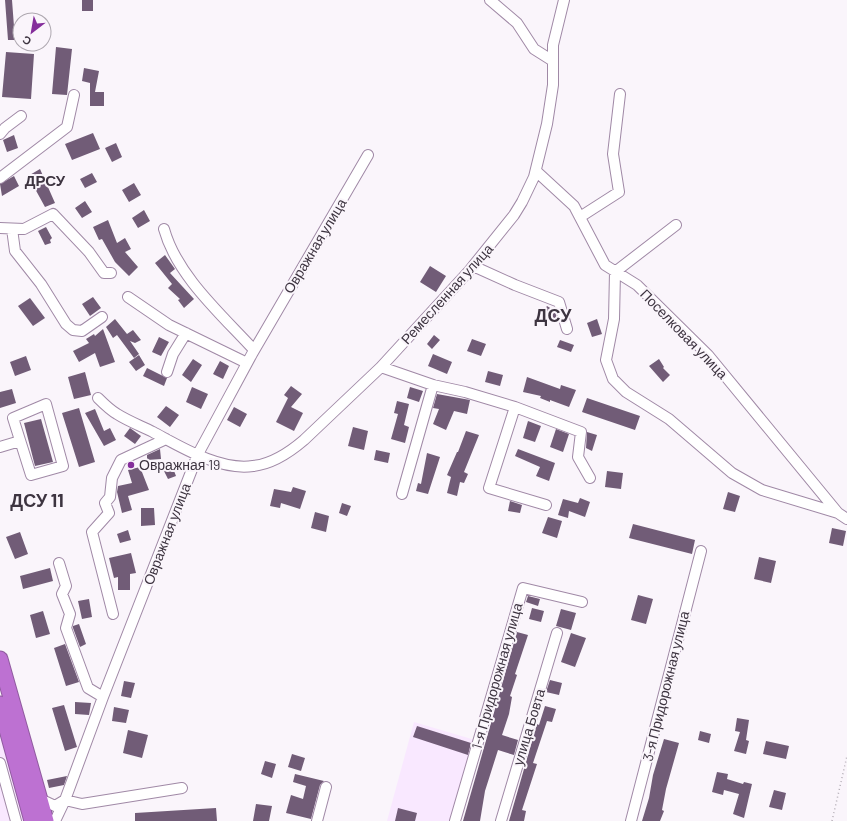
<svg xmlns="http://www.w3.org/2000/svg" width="847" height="821" font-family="Barlow,sans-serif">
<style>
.built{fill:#f9e8ff}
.building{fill:#715c77}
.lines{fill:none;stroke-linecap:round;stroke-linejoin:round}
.minor-casing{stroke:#a089a6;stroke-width:12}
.highway-casing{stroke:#905c9f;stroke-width:17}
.path{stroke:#b3adb5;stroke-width:1.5;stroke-dasharray:1 3;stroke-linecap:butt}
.minor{stroke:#fff;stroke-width:10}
.highway{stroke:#bd71d2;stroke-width:15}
.poi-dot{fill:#852e9b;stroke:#faf5fb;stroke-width:1.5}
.labels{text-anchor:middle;stroke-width:4;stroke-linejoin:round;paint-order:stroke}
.street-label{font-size:14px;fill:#3d3440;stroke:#faf5fb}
.poi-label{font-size:14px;fill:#3d3440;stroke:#faf5fb;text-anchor:start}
.neighbourhood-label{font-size:15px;font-weight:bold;fill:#3d3440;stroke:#faf5fb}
.district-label{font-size:18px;font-weight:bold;fill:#3d3440;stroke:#faf5fb}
</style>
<rect width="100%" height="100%" fill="#faf5fb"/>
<path class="built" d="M414 722 475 740 452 821H387Z
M0 730 24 821H0Z"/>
<path class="building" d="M5 0H12L15 40H8Z
M82 0H93V11H82Z
M56 47 72 49 67 95 52 94Z
M6 52 34 54 31 99 2 97Z
M84 68 99 71 95 92H104V106H90V83L82 81Z
M93 133 100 149 72 160 65 144Z
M14 135 18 148 7 152 3 140Z
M116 143 122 157 112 162 105 148Z
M40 169 55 203 45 207 28 176Z
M92 173 97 182 85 188 80 179Z
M14 176 19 186 2 196 0 184Z
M134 183 141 195 129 202 122 190Z
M85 201 92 212 82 218 75 208Z
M144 210 150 221 138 228 132 218Z
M108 220 117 243 125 238 131 249 125 252 138 267 129 276 115 262 102 239 99 240 93 227Z
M46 227 52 238 50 240 51 243 45 245 38 231Z
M165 255 175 269 170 273 194 299 184 308 178 300 180 299 168 288 172 284 155 263Z
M430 266 446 276 436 292 420 282Z
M93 297 101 308 90 316 82 304Z
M30 298 45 318 33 326 18 306Z
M547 306 555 311 557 319 555 323 541 315Z
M115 319 127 334 133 330 141 340 135 343 130 341 139 354 134 358 117 335 113 338 106 327Z
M597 319 602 334 592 337 587 323Z
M103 329 115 362 100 367 95 353 79 362 73 351 89 343 86 339 94 334 95 336Z
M434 335 440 340 432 349 427 344Z
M159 337 169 342 161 356 152 352Z
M472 339 486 344 481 356 467 351Z
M560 340 574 345 571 352 557 347Z
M433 354 452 362 447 374 428 366Z
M139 355 145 365 136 371 129 362Z
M26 356 31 370 15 376 10 362Z
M193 359 202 365 191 382 182 375Z
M659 359 664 367 663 368 670 375 663 382 649 366Z
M220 361 229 366 223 379 213 374Z
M147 368 167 378 164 386 143 376Z
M488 371 503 375 500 386 485 382Z
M85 372 91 395 74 399 68 377Z
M527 377 560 389 561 385 576 390 569 407 550 400V402L540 398 541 396 523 392Z
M291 386 302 394 291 407 303 413 294 431 276 422 288 398 284 395Z
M192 387 208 394 201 409 186 402Z
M410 387 423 391 419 402 407 398Z
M12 389 16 403 0 408V392Z
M437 394 470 400 467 414 454 411 446 430 433 424 439 409 433 408Z
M587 398 640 416 635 430 582 412Z
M397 401 409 404 404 425 409 427 405 443 391 439 398 414 394 413Z
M166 406 179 415 170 427 157 417Z
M234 407 247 414 240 427 227 420Z
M79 408 95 462 79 467 62 413Z
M95 409 104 431 110 428 116 440 104 446 85 413Z
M41 419 53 462 35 466 24 423Z
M528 421 541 426 535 442 523 438Z
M353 427 368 431 364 450 348 446Z
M130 428 141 436 135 444 124 436Z
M556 429 569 434 563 452 550 447Z
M466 431 479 435 464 472 468 474 464 483 460 482 457 496 447 493 451 477 447 475 457 452H458Z
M587 432 597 435 592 451 586 448Z
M160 449 161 459 147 460V455Z
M518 449 555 463 549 481 536 476 540 467 515 456Z
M376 450 390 453 388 463 374 460Z
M427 453 440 457 428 494 416 491 418 483 421 484Z
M171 463 176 476 168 479 162 467Z
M140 467 149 490 128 496 132 510 122 513 117 492 118 486 132 483 128 470Z
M607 471 623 473 621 489 605 487Z
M293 487 306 491 300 509 281 503 280 508 270 506 274 489 291 492Z
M728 492 740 496 735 512 723 509Z
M580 498 590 502 585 517 569 511 568 518 558 515 563 499 578 503Z
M510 501 522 505 520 513 508 511Z
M342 503 351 506 347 516 339 513Z
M141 508H154L155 525 141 526Z
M315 512 329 516 326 532 311 528Z
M548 517 562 521 557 538 542 533Z
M633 524 695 540 692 554 629 538Z
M832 528 846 531 843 546 829 543Z
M128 530 131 540 120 543 117 534Z
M20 532 28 554 15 559 6 537Z
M131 553 136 573 130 574V590H118V577L114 578 109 558Z
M759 557 776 561 771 583 754 579Z
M50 568 53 581 23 589 20 576Z
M638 595 653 599 646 624 631 620Z
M528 596 540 599 538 606 526 602Z
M89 599 92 617 82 619 78 601Z
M532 608 544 611 541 622 529 619Z
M561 609 576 613 571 630 556 626Z
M43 611 50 634 36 638 30 615Z
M79 624 86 644 80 647 73 628V626Z
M517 632 528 635 515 674 517 675 510 696 512 697 509 714 502 735 518 740 514 755 498 750 485 791 480 821H463Z
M571 633 586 638 575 667 561 662Z
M65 644 79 682 66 686 54 648Z
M550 680 562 683 559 695 546 692Z
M124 681 135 683 131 698 121 696Z
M75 702 91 703 89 715 75 714Z
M64 705 77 747 65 751 52 708Z
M545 706 556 709 552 722 547 721 533 763 537 764 522 810 526 811 524 821H509L537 724 539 725Z
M114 707 129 710 126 723 112 721Z
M737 718 749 720 746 740 749 741 746 754 734 751 740 732 735 731Z
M417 726 471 743 468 755 413 737Z
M128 730 148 735 142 758 123 753Z
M700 731 711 734 709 743 698 740Z
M664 739 679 743 666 789 662 810 664 811 660 821H642L649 798 653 775Z
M766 741 789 746 786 759 763 754Z
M292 754 305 758 301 771 288 767Z
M265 761 276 764 272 778 261 774Z
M717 772 728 774 727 779 743 784 744 782 752 784 744 818 733 814 739 794 724 790 723 795 712 792Z
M295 774 324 781 320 785 311 819 286 813 291 795 303 799 306 786 293 782Z
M67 776 64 785 49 788 47 780Z
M774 790 786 793 782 810 769 807Z
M256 804 272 806 269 821H253Z
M216 808 217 821H135V813Z
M398 808 417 813 415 821H395Z"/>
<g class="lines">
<defs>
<path id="minor" d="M490 0 517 23 534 49 553 61
M0 134 5 128 21 116
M536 171 574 206 605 265 637 285 708 355 838 513 847 519
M0 178 67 127 74 95
M580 217 619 192 613 154 620 94
M676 225 615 272 614 319 606 360 613 379 626 392 669 419 732 473 762 490 838 513
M0 228 24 229 53 214 89 252 104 273H111
M12 229 15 251 41 284 66 324 73 330 82 331 102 317
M164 229C177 276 222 315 254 350
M473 266 515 285 559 302 567 329
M128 297 169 325 247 363
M381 367 433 385 402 494
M167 372 173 354 186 333
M433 385 465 392 515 407 489 488 546 505
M98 398C104 404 110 410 117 414 128 421 141 426 153 432 181 447 220 471 253 466 273 464 290 452 304 440L381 367 469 271 514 215 522 202 534 177 547 124 553 85V45L564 0
M46 404 63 466 31 475 13 418Z
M515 407 581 432 578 457 590 478
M0 447 20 441
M59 563 66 586 62 594 70 614 66 628 88 688 103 697
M113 614 92 532 109 513 105 503 110 497 112 478 121 460 166 439
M0 763 16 821
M182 788 82 804 65 800 103 697 198 454 252 354 368 155
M40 799 55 806 65 800 55 821
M317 821 326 787
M455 821 523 588 582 602
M501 821 557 633
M631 821 701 551"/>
<path id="highway" d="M0 659 46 821
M0 704 32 821"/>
</defs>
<use href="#minor" class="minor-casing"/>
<use href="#highway" class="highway-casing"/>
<path class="path" d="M832 821 847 756"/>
<use href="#minor" class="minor"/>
<use href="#highway" class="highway"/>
</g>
<circle class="poi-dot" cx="131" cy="465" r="4"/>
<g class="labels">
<g class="street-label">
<text transform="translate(315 246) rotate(-59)" y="5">Овражная улица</text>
<text transform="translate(447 294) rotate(-48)" y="5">Ремесленная улица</text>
<text transform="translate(684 334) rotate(46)" y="5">Поселковая улица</text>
<text transform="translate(167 534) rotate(-69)" y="5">Овражная улица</text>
<text transform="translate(497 676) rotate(-74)" y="5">1-я Придорожная улица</text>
<text transform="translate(666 686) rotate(-76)" y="5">3-я Придорожная улица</text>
<text transform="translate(529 727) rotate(-73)" y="5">улица Бовта</text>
</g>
<g class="poi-label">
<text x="139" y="470">Овражная 19</text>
</g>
<g class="neighbourhood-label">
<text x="45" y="186">ДРСУ</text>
</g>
<g class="district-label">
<text x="553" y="322">ДСУ</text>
<text x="37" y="507">ДСУ 11</text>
</g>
</g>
<g transform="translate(32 32) rotate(211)"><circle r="19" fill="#faf5fb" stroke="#aea8b0"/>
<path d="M0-3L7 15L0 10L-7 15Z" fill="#852e9b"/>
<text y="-6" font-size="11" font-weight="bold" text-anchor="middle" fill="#3d3440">С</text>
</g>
</svg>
